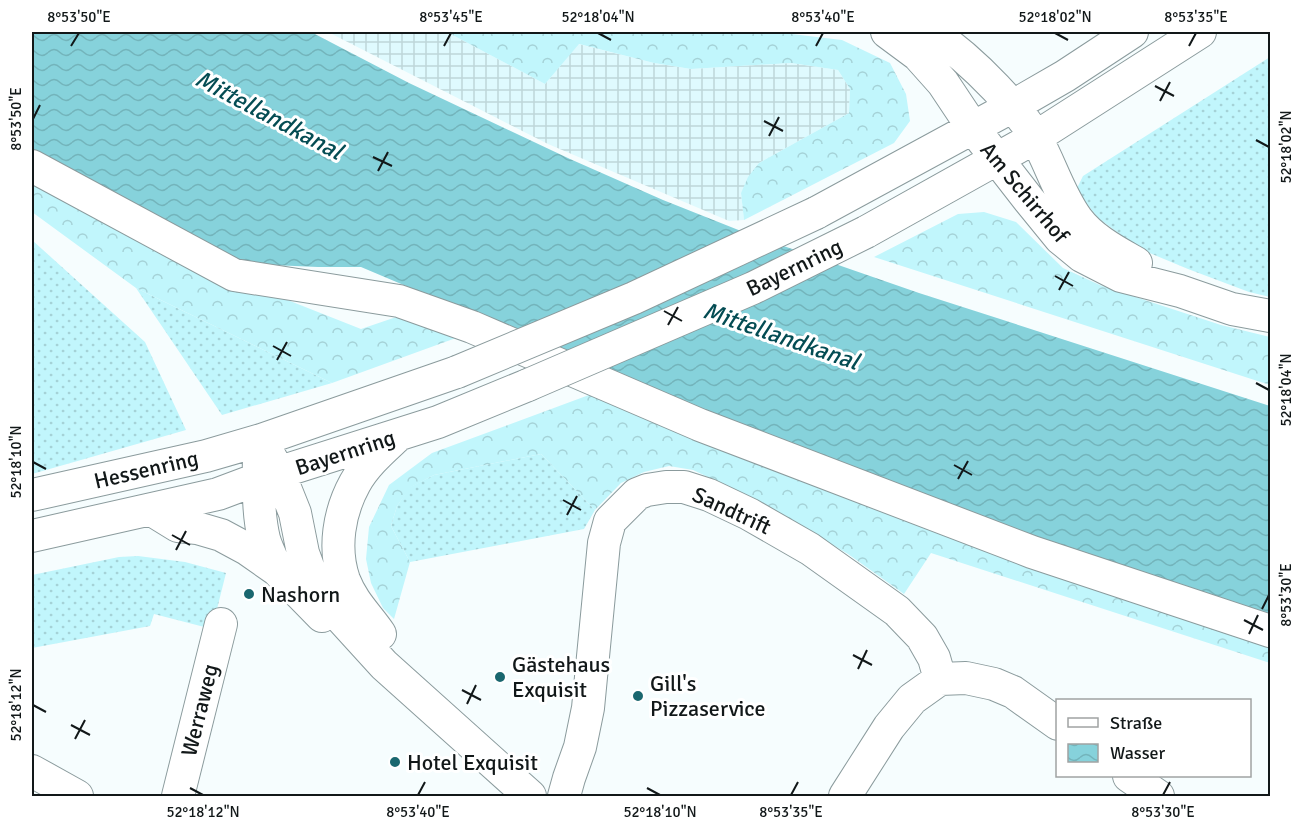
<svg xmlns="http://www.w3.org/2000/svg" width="1302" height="828" font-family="Signika,sans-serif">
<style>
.industrial{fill:url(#industrial-grid)}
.grass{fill:url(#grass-dots)}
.forest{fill:url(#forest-crowns)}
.water{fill:url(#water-waves)}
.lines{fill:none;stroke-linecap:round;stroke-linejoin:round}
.minor-casing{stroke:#8b9b9d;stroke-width:34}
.minor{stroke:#fff;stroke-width:32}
.minor-bridge-casing{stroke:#8b9b9d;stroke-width:34;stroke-linecap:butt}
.minor-bridge{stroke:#fff;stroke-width:32}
.ticks{fill:none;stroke:#121819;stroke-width:2}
.poi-dot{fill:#1a676f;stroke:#fff;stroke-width:2}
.labels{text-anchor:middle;stroke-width:6;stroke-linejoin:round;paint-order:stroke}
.street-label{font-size:22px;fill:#121819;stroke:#fff}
.poi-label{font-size:22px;fill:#121819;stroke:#fff;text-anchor:start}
.water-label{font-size:24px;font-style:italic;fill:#044c53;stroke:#fff}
.neatline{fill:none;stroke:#121819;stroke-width:2}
.ticks-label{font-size:15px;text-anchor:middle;fill:#121819}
</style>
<defs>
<pattern id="industrial-grid" width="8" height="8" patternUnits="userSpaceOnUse" patternTransform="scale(1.5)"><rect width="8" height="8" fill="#dffafe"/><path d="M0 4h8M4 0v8" fill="none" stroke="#bed6d9"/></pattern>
<pattern id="grass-dots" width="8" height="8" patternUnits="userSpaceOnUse" patternTransform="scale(1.5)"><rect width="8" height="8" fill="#c1f6fc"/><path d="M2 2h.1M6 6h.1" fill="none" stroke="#a5d2d7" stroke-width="1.8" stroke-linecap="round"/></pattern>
<pattern id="forest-crowns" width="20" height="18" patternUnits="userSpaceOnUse" patternTransform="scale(1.5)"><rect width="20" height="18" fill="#c1f6fc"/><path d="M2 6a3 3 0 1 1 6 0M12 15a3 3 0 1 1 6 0" fill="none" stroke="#a5d2d7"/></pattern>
<pattern id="water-waves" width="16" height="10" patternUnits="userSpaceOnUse" patternTransform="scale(1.5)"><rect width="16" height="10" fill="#86d2db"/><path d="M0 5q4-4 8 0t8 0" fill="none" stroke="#73b4bb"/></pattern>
</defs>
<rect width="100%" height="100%" fill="#f6fdfe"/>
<path class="industrial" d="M328 32H447L545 84 578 44 654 63 691 69 791 63 838 70 850 89 849 113 759 163 741 193 744 220 729 221 548 144Z"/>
<path class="grass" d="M1270 57V297L1249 292 1188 269 1140 249 1098 218 1076 190 1083 176Z
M32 240 145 342 186 430 32 474Z
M136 288 332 383 222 415Z
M541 454 595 510 584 529 410 562 391 526 397 506 410 487 434 475Z
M138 556 185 562 226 573 212 629 154 614 150 626 32 648V575L119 557Z"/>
<path class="forest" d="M447 32H775L842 40 890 63 906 94 910 121 894 143 744 220 741 193 748 177 759 163 849 113 850 89 838 70 791 63 691 69 654 63 579 44 545 84Z
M32 169 237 280 361 329 411 312 467 334 332 383 136 288 32 212Z
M984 212 1016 222 1063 268 1102 286 1221 325 1270 337V385L874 257 958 214Z
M597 392 1270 643V663L931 553 904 594 848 554 763 503 693 470 669 466 644 472 621 483 595 510 541 454 434 475 411 487 397 506 391 526 410 562 394 619 383 608 371 583 366 559 369 527 389 485 432 453Z"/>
<path class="water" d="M32 32H311L409 83 570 159 663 200 746 233 919 293 1270 406V616L1037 539 675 400 361 267H318L221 263 32 159Z"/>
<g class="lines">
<defs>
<path id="minor" d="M887 32 918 55 943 83 973 128 1029 200 1060 238 1082 256 1121 276 1180 291 1232 309 1270 316
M931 32C955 48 976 67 996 88 1010 103 1026 120 1036 138 1051 165 1059 194 1077 219 1092 239 1115 251 1136 263
M32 166 234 275 399 301 472 327 700 425 1032 552 1270 631
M816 213 1013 106 1065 76 1132 32
M866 232 1036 137 1200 32
M261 440 279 473 295 513 303 553 314 583 333 609 384 665 530 796
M259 459C258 485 258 514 264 539 267 550 273 560 277 570
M32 495 206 456 261 440 457 372
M152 510 178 526 197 528 221 535 247 549 277 570 322 616
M32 536 218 494 258 479 438 422 528 385
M380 634C367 615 353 603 344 580 333 548 339 512 355 483 365 465 381 451 395 438
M32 771 77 796
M1129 776 1158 796
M178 796 221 624
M564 796 569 778 580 747 588 708 604 543 610 521 637 494 647 490 666 487H684L709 495 749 514 810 549 897 611 922 637 934 658 940 679
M845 796 889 727 912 699 940 679 966 678 994 684 1013 692 1058 724"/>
</defs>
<use href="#minor" class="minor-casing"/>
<use href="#minor" class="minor"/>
<defs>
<path id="minor-bridge" d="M457 372 634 298 816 213
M528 385 753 288 866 232"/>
</defs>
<use href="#minor-bridge" class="minor-bridge-casing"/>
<use href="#minor-bridge" class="minor-bridge"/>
</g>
<path class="ticks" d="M598 33 611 40M1055 33 1068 40M71 46 79 33M444 46 451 33M816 46 823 33M1189 46 1196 33M1155 86 1174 96M1160 101 1170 82M33 119 40 105M764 121 783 131M769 136 779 117M1256 140 1269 147M373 157 392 166M378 171 388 152M1055 276 1073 286M1059 290 1069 272M664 311 682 321M668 325 678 307M273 346 291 356M277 360 287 342M1256 383 1269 390M33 462 46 469M954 465 972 475M958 479 968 461M563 500 581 510M567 515 577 496M172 535 190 545M176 550 186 531M1262 609 1269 595M1244 620 1263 630M1249 634 1258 615M853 655 872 665M858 669 867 650M462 690 481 700M467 704 476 685M33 705 46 712M71 725 90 735M75 739 85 720M190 788 203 795M647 788 660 795M418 795 425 782M791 795 798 782M1163 795 1170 782"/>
<g class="poi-dot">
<circle cx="249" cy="594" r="6"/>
<circle cx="500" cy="677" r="6"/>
<circle cx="638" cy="696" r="6"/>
<circle cx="395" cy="762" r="6"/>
</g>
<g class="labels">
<g class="street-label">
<text transform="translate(1025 192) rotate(50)" y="8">Am Schirrhof</text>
<text transform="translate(794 267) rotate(-26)" y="8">Bayernring</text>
<text transform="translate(345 452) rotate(-18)" y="8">Bayernring</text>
<text transform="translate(146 469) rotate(-13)" y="8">Hessenring</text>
<text transform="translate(732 510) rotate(25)" y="8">Sandtrift</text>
<text transform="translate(199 710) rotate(-76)" y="8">Werraweg</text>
</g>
<g class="poi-label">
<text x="261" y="602">Nashorn</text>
<text x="512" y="672">Gästehaus<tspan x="512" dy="25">Exquisit</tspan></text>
<text x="650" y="691">Gill's<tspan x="650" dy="25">Pizzaservice</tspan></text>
<text x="407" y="770">Hotel Exquisit</text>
</g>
<g class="water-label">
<text transform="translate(269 115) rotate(28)" y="8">Mittellandkanal</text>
<text transform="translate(781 336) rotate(19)" y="8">Mittellandkanal</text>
</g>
</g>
<rect width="1302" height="828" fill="none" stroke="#ffffff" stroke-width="66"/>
<rect x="1056" y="699" width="195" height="78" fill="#ffffff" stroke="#a0a3a3" stroke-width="1.5"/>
<rect x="1068" y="718" width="30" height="9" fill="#ffffff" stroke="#a0a3a3" stroke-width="1.5"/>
<text x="1110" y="729" font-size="18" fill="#121819">Straße</text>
<rect x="1068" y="744" width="30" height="18" fill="url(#water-waves)" stroke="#a0a3a3" stroke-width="1.5"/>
<text x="1110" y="759" font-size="18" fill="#121819">Wasser</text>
<rect x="33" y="33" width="1236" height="762" class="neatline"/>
<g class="ticks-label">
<text x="79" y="22">8°53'50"E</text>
<text x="451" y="22">8°53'45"E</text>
<text x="598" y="22">52°18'04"N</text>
<text x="823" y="22">8°53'40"E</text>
<text x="1055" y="22">52°18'02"N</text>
<text x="1196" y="22">8°53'35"E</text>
<text transform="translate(16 119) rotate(-90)" y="5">8°53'50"E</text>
<text transform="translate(1286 147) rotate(-90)" y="5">52°18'02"N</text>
<text transform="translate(1286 390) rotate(-90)" y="5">52°18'04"N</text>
<text transform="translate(16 462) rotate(-90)" y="5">52°18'10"N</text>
<text transform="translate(1286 595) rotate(-90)" y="5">8°53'30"E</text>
<text transform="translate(16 705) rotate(-90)" y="5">52°18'12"N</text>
<text x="203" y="817">52°18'12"N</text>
<text x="418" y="817">8°53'40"E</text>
<text x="660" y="817">52°18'10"N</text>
<text x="791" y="817">8°53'35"E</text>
<text x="1163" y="817">8°53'30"E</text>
</g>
</svg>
